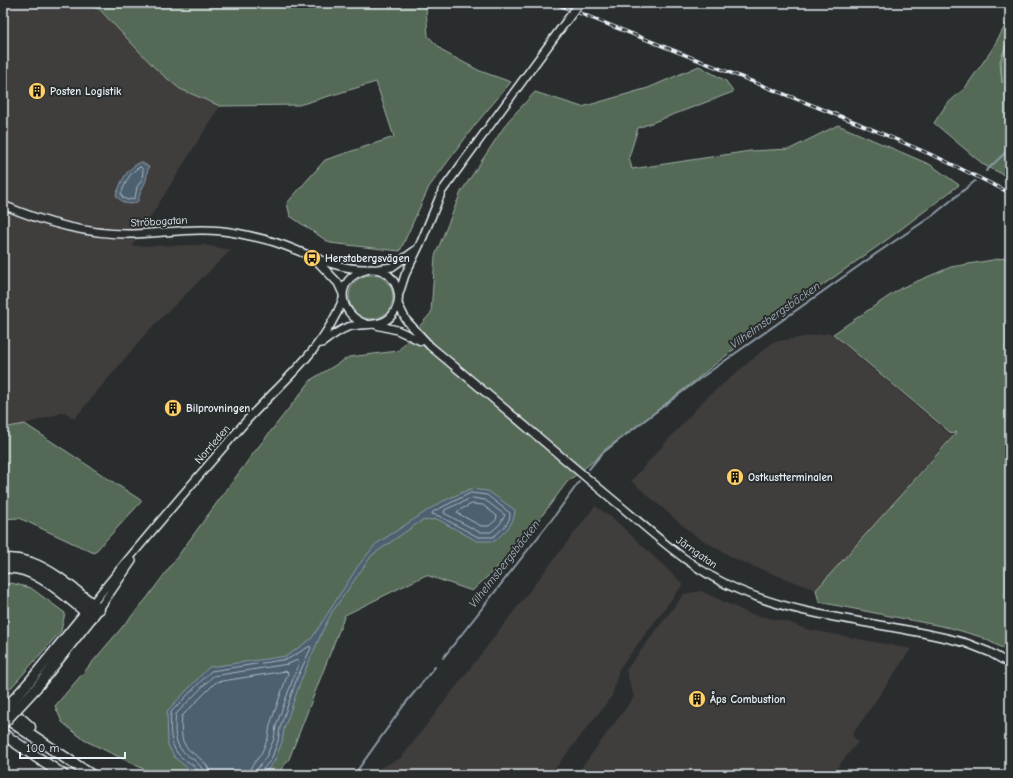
<svg xmlns="http://www.w3.org/2000/svg" width="1013" height="778" font-family="'Comic Neue',sans-serif">
<style>
.built{fill:#403d3c}
.green{fill:#556a56;stroke:#9eaea7}
.water{fill:#4d606f;stroke:#8b9aa6}
.lines{fill:none;stroke-linecap:round;stroke-linejoin:round}
.shore{stroke:#aab7c1;stroke-width:1}
.stream{stroke:#8b9aa6;stroke-width:2}
.tertiary-casing{stroke:#e8f1f8;stroke-width:10}
.primary-casing{stroke:#e8f1f8;stroke-width:12}
.motorway-casing{stroke:#e8f1f8;stroke-width:13}
.tertiary{stroke:#2a2d2e;stroke-width:7}
.primary{stroke:#2a2d2e;stroke-width:9}
.motorway{stroke:#2a2d2e;stroke-width:10}
.rail-casing{stroke:#e8f1f8;stroke-width:3.5}
.rail{stroke:#2a2d2e;stroke-width:2;stroke-dasharray:6;stroke-linecap:butt}
.tertiary-bridge-casing{stroke:#e8f1f8;stroke-width:10;stroke-linecap:butt}
.primary-bridge-casing{stroke:#e8f1f8;stroke-width:12;stroke-linecap:butt}
.tertiary-bridge{stroke:#2a2d2e;stroke-width:7}
.primary-bridge{stroke:#2a2d2e;stroke-width:9}
.labels{text-anchor:middle;stroke-width:4;stroke-linejoin:round;paint-order:stroke}
.poi-label{font-size:11px;font-weight:bold;fill:#e8f1f8;stroke:#2a2d2e;text-anchor:start}
.street-label{font-size:11px;fill:#e8f1f8;stroke:#2a2d2e}
.water-label{font-size:12px;font-style:italic;fill:#aab7c1;stroke:#2a2d2e}
</style>
<rect width="100%" height="100%" fill="#2a2d2e"/>
<filter id="ink" filterUnits="userSpaceOnUse"><feTurbulence type="fractalNoise" baseFrequency=".025" numOctaves="2"/><feDisplacementMap in="SourceGraphic" scale="8" xChannelSelector="R" yChannelSelector="G"/><feConvolveMatrix kernelMatrix="1 2 1 2 8 2 1 2 1" color-interpolation-filters="sRGB"/></filter>
<g filter="url(#ink)">
<path class="built" d="M3 3H78L98 9 157 70 180 89 220 106 132 246 204 245 231 250 148 331 74 419 65 412 25 424 3 428Z
M830 333 952 436 816 590 739 561 694 535 631 481 704 400 773 342Z
M595 506 614 519 683 584 619 669 612 696 550 775H365L401 758Z
M701 591 750 614 788 622 806 629 911 649 852 735 858 742 831 775H576L634 697 626 670 684 594Z"/>
<path class="green" d="M78 3H440L426 8 428 36 444 52 480 71 511 82 475 125 429 187 400 251 330 243 290 216 287 203 325 160 394 137 376 82 299 105 220 106 180 89 157 70 99 9Z
M1010 17V34L1000 61 1002 83 1001 62 1010 37V178L984 165 934 123 946 105 965 88 991 51Z
M699 66 726 81 733 92 638 128 629 157 632 169 750 151 790 149 838 125 931 165 959 185 888 239 752 335 567 482 518 548 472 591 426 575 345 615 289 759 277 775H156L84 740 62 722 55 706 147 598 252 455 312 379 349 357 398 351 431 313 435 256 461 192 508 121 535 92 582 107 648 88Z
M1010 257V652L981 637 951 628 819 602 816 590 957 432 952 434 833 334 901 288 951 267Z
M349 297a22 22 0 1 1 44 0a22 22 0 1 1-44 0Z
M25 424 142 501 94 553 19 518 3 519V428Z
M11 583 31 588 65 613 61 631 10 689 3 686V585Z"/>
<path class="water" d="M141 162 149 167C146 172 148 178 145 183 142 189 140 193 138 201 130 207 121 203 116 195 122 181 125 169 141 162Z
M470 489 488 491 515 510C515 524 504 532 495 541H477L437 519 421 521 372 555 332 612 323 630 301 680 284 729 282 742 274 762 263 775H196L175 758 168 745 167 711 209 667 287 656 312 638 358 566 376 544 439 503Z"/>
<g class="lines">
<path class="shore" d="M140 167 143 169 142 180 137 187 135 198 128 200 123 198 121 194C125 184 129 172 140 167Z
M471 493 487 495 510 513C511 523 500 531 493 537H478L439 516 432 514 433 512Z
M472 498 485 500 505 515 500 524 491 532H479L444 513 445 510Z
M472 504 483 505 497 516 496 520 489 526H481L457 513 458 511Z
M199 775C198 765 185 762 179 755 169 745 170 725 171 712L211 671 288 659 310 646 311 648 297 678 280 728 278 741 271 760 261 771 260 775
M204 775C203 759 181 757 177 742 174 734 175 722 176 714L213 676 288 664 298 660 299 662 276 726 274 739 266 757 257 769 255 775
M210 775C209 757 188 756 183 741 181 735 181 723 182 716L216 682 286 671 288 673 270 725 268 738 261 754 251 767 249 775"/>
<path class="stream" d="M986 171 1010 148
M589 469 604 451 702 377 880 251 932 216 975 181
M443 658 553 518 579 482
M354 775 404 705 435 667"/>
<defs>
<path id="tertiary" d="M3 205C45 223 87 235 133 234 167 233 202 226 236 233 251 236 266 239 280 244 309 254 336 270 367 269
M315 259 338 283 343 294
M378 269 392 267 417 249
M399 294 405 275 421 242 442 191 567 20
M398 304 406 320 430 346C493 398 555 452 618 504 655 535 693 571 739 590 811 621 891 622 966 643L989 652 1010 664
M376 325 397 330 421 341
M322 343C330 337 339 330 348 327 364 322 382 329 393 314 408 294 390 263 366 270 334 278 337 314 366 324
M92 604C142 541 195 480 248 419 283 381 324 349 343 299
M99 609 132 561"/>
<path id="primary" d="M30 681 90 607
M38 686 96 612"/>
<path id="motorway" d="M3 559C12 559 22 560 31 563 56 572 78 594 99 609
M3 568C34 563 69 599 92 617
M3 703 30 727
M3 716 91 775
M3 734 63 775"/>
</defs>
<use href="#tertiary" class="tertiary-casing"/>
<use href="#primary" class="primary-casing"/>
<use href="#motorway" class="motorway-casing"/>
<use href="#tertiary" class="tertiary"/>
<use href="#primary" class="primary"/>
<use href="#motorway" class="motorway"/>
<defs>
<path id="rail" d="M554 3 860 124 939 158 1010 193"/>
</defs>
<use href="#rail" class="rail-casing"/>
<use href="#rail" class="rail"/>
<defs>
<path id="tertiary-bridge" d="M567 20 580 3"/>
<path id="primary-bridge" d="M3 711 30 681
M3 724 38 686"/>
</defs>
<use href="#tertiary-bridge" class="tertiary-bridge-casing"/>
<use href="#primary-bridge" class="primary-bridge-casing"/>
<use href="#tertiary-bridge" class="tertiary-bridge"/>
<use href="#primary-bridge" class="primary-bridge"/>
</g>
</g>
<defs>
<symbol id="building-disc" viewBox="-11 -11 22 22"><circle r="9.5" fill="#ffd166" stroke="#2a2d2e"/><path d="M-4-6H4V6H1V3H-1V6H-4ZM-2.5-4.3h1.7v1.8h-1.7ZM.8-4.3h1.7v1.8H.8ZM-2.5-1h1.7V.8h-1.7ZM.8-1h1.7V.8H.8Z" fill="#111"/></symbol>
<symbol id="bus-disc" viewBox="-11 -11 22 22"><circle r="9.5" fill="#ffd166" stroke="#2a2d2e"/><path d="M-5-6H5V4H4V6H2V4H-2V6H-4V4H-5ZM-3.5-4V0h7V-4ZM-3.5 1.2v1.5H-2V1.2ZM2 1.2v1.5H3.5V1.2Z" fill="#111"/></symbol>
</defs>
<g fill-rule="evenodd">
<use href="#building-disc" x="27" y="81" width="20" height="20"/>
<use href="#bus-disc" x="302" y="248" width="20" height="20"/>
<use href="#building-disc" x="163" y="398" width="20" height="20"/>
<use href="#building-disc" x="725" y="467" width="20" height="20"/>
<use href="#building-disc" x="687" y="689" width="20" height="20"/>
</g>
<g class="labels">
<g class="poi-label">
<text x="50" y="95">Posten Logistik</text>
<text x="325" y="262">Herstabergsvägen</text>
<text x="186" y="412">Bilprovningen</text>
<text x="748" y="481">Ostkustterminalen</text>
<text x="710" y="703">Åps Combustion</text>
</g>
<g class="street-label">
<text transform="translate(159 221) rotate(-3)" y="4">Ströbogatan</text>
<text transform="translate(212 444) rotate(-49)" y="4">Norrleden</text>
<text transform="translate(697 552) rotate(35)" y="4">Järngatan</text>
</g>
<g class="water-label">
<text transform="translate(775 315) rotate(-35)" y="4">Vilhelmsbergsbäcken</text>
<text transform="translate(504 564) rotate(-52)" y="4">Vilhelmsbergsbäcken</text>
</g>
</g>
<rect width="1013" height="778" fill="none" stroke="#2a2d2e" stroke-width="16"/>
<rect x="8" y="8" width="997" height="762" fill="none" stroke="#e8f1f8" stroke-width="1.5" filter="url(#ink)"/>
<path d="M20 752v6h105v-6" fill="none" stroke="#e8f1f8" stroke-width="2"/>
<text x="26" y="752" font-size="12" fill="#e8f1f8" stroke="#2a2d2e" stroke-width="3" paint-order="stroke">100 m</text>
</svg>
